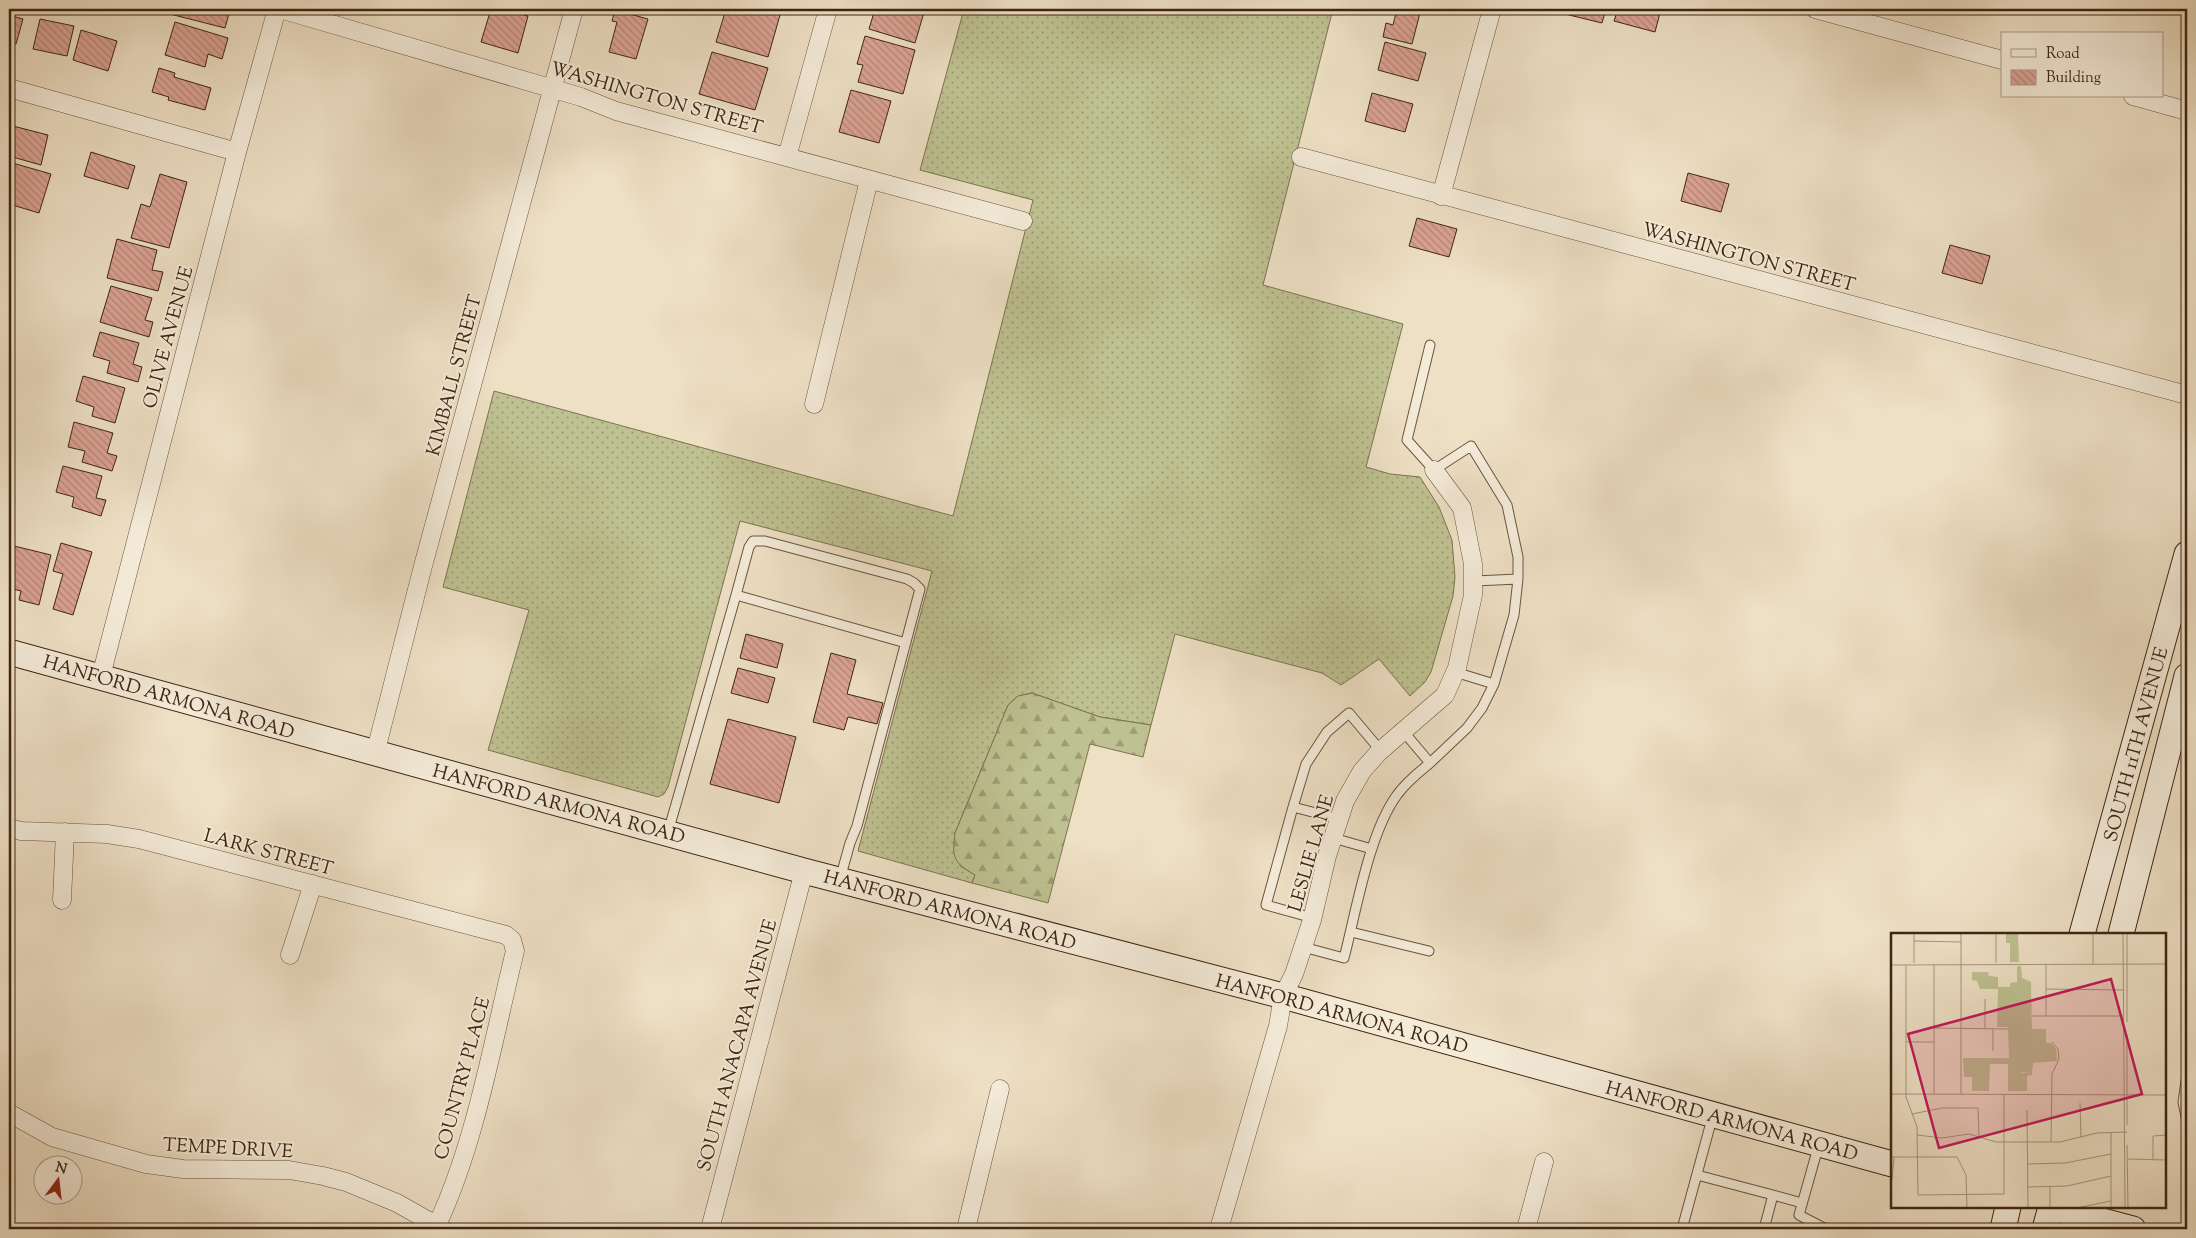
<svg xmlns="http://www.w3.org/2000/svg" width="2196" height="1238" font-family="'Sorts Mill Goudy',serif">
<style>
.grass{fill:url(#grass-dots);stroke:#7e7351}
.forest{fill:url(#forest-firs);stroke:#7e7351}
.building{fill:url(#building-back-hatch);stroke:#3e2511}
.lines{fill:none;stroke-linecap:round;stroke-linejoin:round}
.lane-casing{stroke:#6a543e;stroke-width:11}
.street-casing{stroke:#6a543e;stroke-width:19}
.secondary-casing{stroke:#3e2511;stroke-width:27}
.lane{stroke:#f4ebd9;stroke-width:9}
.street{stroke:#f4ebd9;stroke-width:18}
.secondary{stroke:#f4ebd9;stroke-width:25}
.labels{text-anchor:middle;stroke-width:4;stroke-linejoin:round;paint-order:stroke}
.street-label{font-size:19px;fill:#3e2511;stroke:#f4ebd9}
.inset-road{fill:none;stroke:#a8957d;stroke-width:1}
.view{fill:#c2185b;fill-opacity:0.15;stroke:#c2185b;stroke-width:2.5}
.inset-edge{fill:none;stroke:#3e2511;stroke-width:2.5}
</style>
<defs>
<pattern id="grass-dots" width="8" height="8" patternUnits="userSpaceOnUse" patternTransform="scale(1.25)"><rect width="8" height="8" fill="#bec191"/><path d="M2 2h.1M6 6h.1" fill="none" stroke="#9c9d75" stroke-width="1.8" stroke-linecap="round"/></pattern>
<pattern id="forest-firs" width="22" height="20" patternUnits="userSpaceOnUse" patternTransform="scale(1.25)"><rect width="22" height="20" fill="#bec191"/><path d="M5 1l3.5 6h-7zM16 11l3.5 6h-7z" fill="#9c9d75"/></pattern>
<pattern id="building-back-hatch" width="6" height="6" patternUnits="userSpaceOnUse" patternTransform="scale(1.25)"><rect width="6" height="6" fill="#dba393"/><path d="M-1 5l2 2M0 0l6 6M5-1l2 2" fill="none" stroke="#b38577"/></pattern>
</defs>
<rect width="100%" height="100%" fill="#eee0c5"/>
<filter id="stains"><feTurbulence type="fractalNoise" baseFrequency=".004" numOctaves="4"/><feColorMatrix values="0 0 0 0 .2 0 0 0 0 .09 0 0 0 0 .02 0 0 0 .5 -.17"/></filter>
<radialGradient id="worn" r=".72"><stop offset=".6" stop-color="#630" stop-opacity="0"/><stop offset="1" stop-color="#630" stop-opacity=".3"/></radialGradient>
<path class="grass" d="M964 9H1333L1263 285 1403 324 1366 467 1390 474 1420 477 1439 507 1452 540 1455 577 1453 596 1431 672 1425 682 1410 696 1379 659 1341 685 1322 673 1175 634 1151 725 1100 717 1032 693 1018 696 1008 705 955 833 960 866 975 875 972 883 858 851 932 571 740 521 668 787 664 794 658 797 488 750 529 610 443 587 494 391 953 516 1033 200 920 170Z"/>
<path class="forest" d="M1032 693 1100 717 1151 725 1143 757 1090 744 1048 903 972 883 975 875C953 862 952 858 955 833L1008 705 1018 696Z"/>
<path class="building" d="M167 9H226L230 10 225 28 166 13Z
M491 9H502L528 16 518 53 481 42Z
M726 9H760L780 15 768 57 716 42Z
M875 9H925L915 43 869 29Z
M1397 9H1421L1412 44 1383 37 1386 23 1393 25Z
M1562 9H1606L1602 23 1561 13Z
M1618 9H1661L1655 32 1614 21Z
M615 10 648 19 636 59 609 52 617 22 612 21Z
M9 15 23 19 16 44 9 41Z
M40 19 74 26 67 56 33 49Z
M175 22 228 38 222 59 208 54 205 67 165 55Z
M81 30 117 41 108 71 73 60Z
M865 36 915 50 903 94 858 82 863 65 857 64Z
M1385 42 1426 53 1418 81 1378 70Z
M712 52 768 68 755 110 699 94Z
M159 68 175 73 174 77 211 88 205 110 168 100 169 97 152 92Z
M851 90 891 101 879 143 839 132Z
M1372 93 1413 104 1405 132 1365 121Z
M9 125 48 135 41 165 9 156Z
M91 152 135 166 128 189 84 176Z
M9 162 51 174 39 213 9 204Z
M1688 173 1729 184 1721 212 1681 201Z
M160 174 187 182 169 248 131 238 141 204 150 207Z
M1417 218 1457 229 1449 257 1409 246Z
M117 239 157 250 152 270 163 272 158 291 107 278Z
M1950 245 1990 256 1982 284 1942 273Z
M111 286 152 298 145 320 153 322 149 337 100 322Z
M100 332 139 343 133 364 142 367 138 382 107 373 110 361 93 356Z
M83 376 125 388 115 423 92 416 94 407 76 401Z
M74 422 113 433 107 453 117 456 112 471 82 462 85 451 68 447Z
M63 466 102 476 96 498 106 500 101 516 72 507 74 497 56 492Z
M61 543 92 552 73 615 53 609 63 574 53 571Z
M10 545 51 555 39 605 19 600 21 591 9 588Z
M746 634 783 644 777 668 740 658Z
M831 653 856 660 847 694 883 703 877 724 848 717 844 730 813 722Z
M738 668 775 678 768 703 731 693Z
M728 719 796 737 779 803 710 784Z"/>
<g class="lines">
<defs>
<path id="lane" d="M1430 345 1407 440 1434 470 1471 446 1507 505 1518 557V579L1475 581
M736 595 749 547 753 541H765L907 579 914 583 920 589 857 826 850 843 840 879
M1455 672 1494 684 1514 615 1518 579
M1403 731 1430 763 1467 728 1482 708 1494 684
M1293 807 1266 905 1313 918
M1339 819 1293 807 1306 764 1327 732 1349 713 1381 751
M668 832 736 595 906 643
M1333 838 1372 849
M1351 932 1429 951
M1303 947 1344 958C1356 912 1369 833 1397 795 1406 782 1418 773 1430 763
M2187 1074 2183 1102 2187 1121
M1819 1144 1799 1215 1826 1229
M1697 1175 1773 1195 1764 1229
M1773 1195 1802 1203
M1682 1229 1713 1115"/>
<path id="street" d="M280 9 581 97 616 111 1023 221
M1815 9 2002 60
M9 88 237 152
M2133 96 2187 111
M787 157 828 9
M1301 157 2187 395
M1441 196 1492 9
M814 404 869 180
M101 676 237 152 277 9
M375 754 423 566 574 9
M9 828 21 831 107 834 139 839 506 935 512 940 515 951C493 1040 476 1142 437 1225
M62 900 65 832
M290 955 313 884
M9 1113 52 1137 146 1164 183 1169 289 1170 323 1176 346 1182 397 1203 443 1229
M710 1229 804 871
M966 1229 1000 1089
M1219 1229 1278 1026 1283 996 1294 974 1312 920 1327 856 1345 801 1362 771 1379 752 1445 695 1457 668 1473 595V564L1462 508 1434 470
M1526 1229 1544 1162"/>
<path id="secondary" d="M9 652 804 871 1283 996 1892 1164
M2082 934 2187 554
M2121 934 2187 676
M2050 1207 2133 1229
M2003 1229 2008 1207
M2045 1229 2051 1207"/>
</defs>
<use href="#lane" class="lane-casing"/>
<use href="#street" class="street-casing"/>
<use href="#secondary" class="secondary-casing"/>
<use href="#lane" class="lane"/>
<use href="#street" class="street"/>
<use href="#secondary" class="secondary"/>
</g>
<g class="labels">
<g class="street-label">
<text transform="translate(657 97) rotate(16)" y="7">WASHINGTON STREET</text>
<text transform="translate(1749 256) rotate(15)" y="7">WASHINGTON STREET</text>
<text transform="translate(167 337) rotate(-75)" y="7">OLIVE AVENUE</text>
<text transform="translate(453 375) rotate(-75)" y="7">KIMBALL STREET</text>
<text transform="translate(169 696) rotate(16)" y="7">HANFORD ARMONA ROAD</text>
<text transform="translate(2135 744) rotate(-75)" y="7">SOUTH 11TH AVENUE</text>
<text transform="translate(559 803) rotate(15)" y="7">HANFORD ARMONA ROAD</text>
<text transform="translate(269 851) rotate(15)" y="7">LARK STREET</text>
<text transform="translate(1310 853) rotate(-74)" y="7">LESLIE LANE</text>
<text transform="translate(950 909) rotate(15)" y="7">HANFORD ARMONA ROAD</text>
<text transform="translate(1342 1013) rotate(15)" y="7">HANFORD ARMONA ROAD</text>
<text transform="translate(736 1045) rotate(-75)" y="7">SOUTH ANACAPA AVENUE</text>
<text transform="translate(461 1078) rotate(-75)" y="7">COUNTRY PLACE</text>
<text transform="translate(1732 1120) rotate(15)" y="7">HANFORD ARMONA ROAD</text>
<text transform="translate(228 1147) rotate(3)" y="7">TEMPE DRIVE</text>
</g>
</g>
<g transform="translate(1891 933)">
<rect width="275" height="275" fill="#eee0c5"/>
<path d="M115 0H127L128 29H119V10H115ZM126 33H130L131 45 140 49 141 96H155V110H160L165 115 166 128 142 130 141 139H130L129 158H117V131H99L98 158H81V144H73L72 125H118L117 94H106L107 56H89L86 48 81 47V39H97L98 43 107 44V54H119V50L126 49Z" fill="#bec191"/>
<path d="M141 139V142L136 143V158H129L126 154 128 140Z" fill="#bec191"/>
<path class="inset-road" d="M70 0V161M105 0V30M202 0V31M232 0 234 275M236 0V89M23 8 70 9M23 30V0M43 31V161M155 31V83M0 32 275 31M15 32V164L26 194 27 262 113 261V161M155 56 233 57M141 83H233M43 95 117 96M94 96V66M102 96V118M236 102V192M15 109H43M0 161 275 162M189 170 190 204M136 177 137 275M21 181 51 175H87L88 203M220 199V275M26 202 51 205 78 201 105 209H169L206 200 236 199M160 209 161 141 168 126 167 116 161 109M236 212 237 275M0 224H66L75 242 76 275M237 226 275 227M262 227V203L275 202M137 231 174 230 220 221M1 247 3 224M159 253V275M137 254 176 253 220 243M185 275 220 268"/>
<path class="view" d="M220 46 251 161 48 215 17 101Z"/>
<rect width="275" height="275" class="inset-edge"/>
</g>
<rect width="2196" height="1238" fill="none" stroke="#eee0c5" stroke-width="30"/>
<rect x="10" y="10" width="2176" height="1218" fill="none" stroke="#3e2511" stroke-width="2.5"/>
<rect x="15" y="15" width="2166" height="1208" fill="none" stroke="#3e2511"/>
<rect x="2001" y="32" width="162" height="65" fill="#f4ebd9" stroke="#ab9c89"/>
<rect x="2011" y="49" width="25" height="8" fill="#f4ebd9" stroke="#ab9c89"/>
<text x="2046" y="58" font-size="15" fill="#3e2511">Road</text>
<rect x="2011" y="70" width="25" height="15" fill="url(#building-back-hatch)" stroke="#ab9c89"/>
<text x="2046" y="82" font-size="15" fill="#3e2511">Building</text>
<g transform="translate(58 1180) rotate(15)"><circle r="24" fill="#f4ebd9" stroke="#ab9c89"/>
<path d="M0-4L9 19L0 12L-9 19Z" fill="#8f2418"/>
<text y="-8" font-size="14" font-weight="bold" text-anchor="middle" fill="#3e2511">N</text>
</g>
<rect width="100%" height="100%" filter="url(#stains)"/>
<rect width="100%" height="100%" fill="url(#worn)"/>
</svg>
